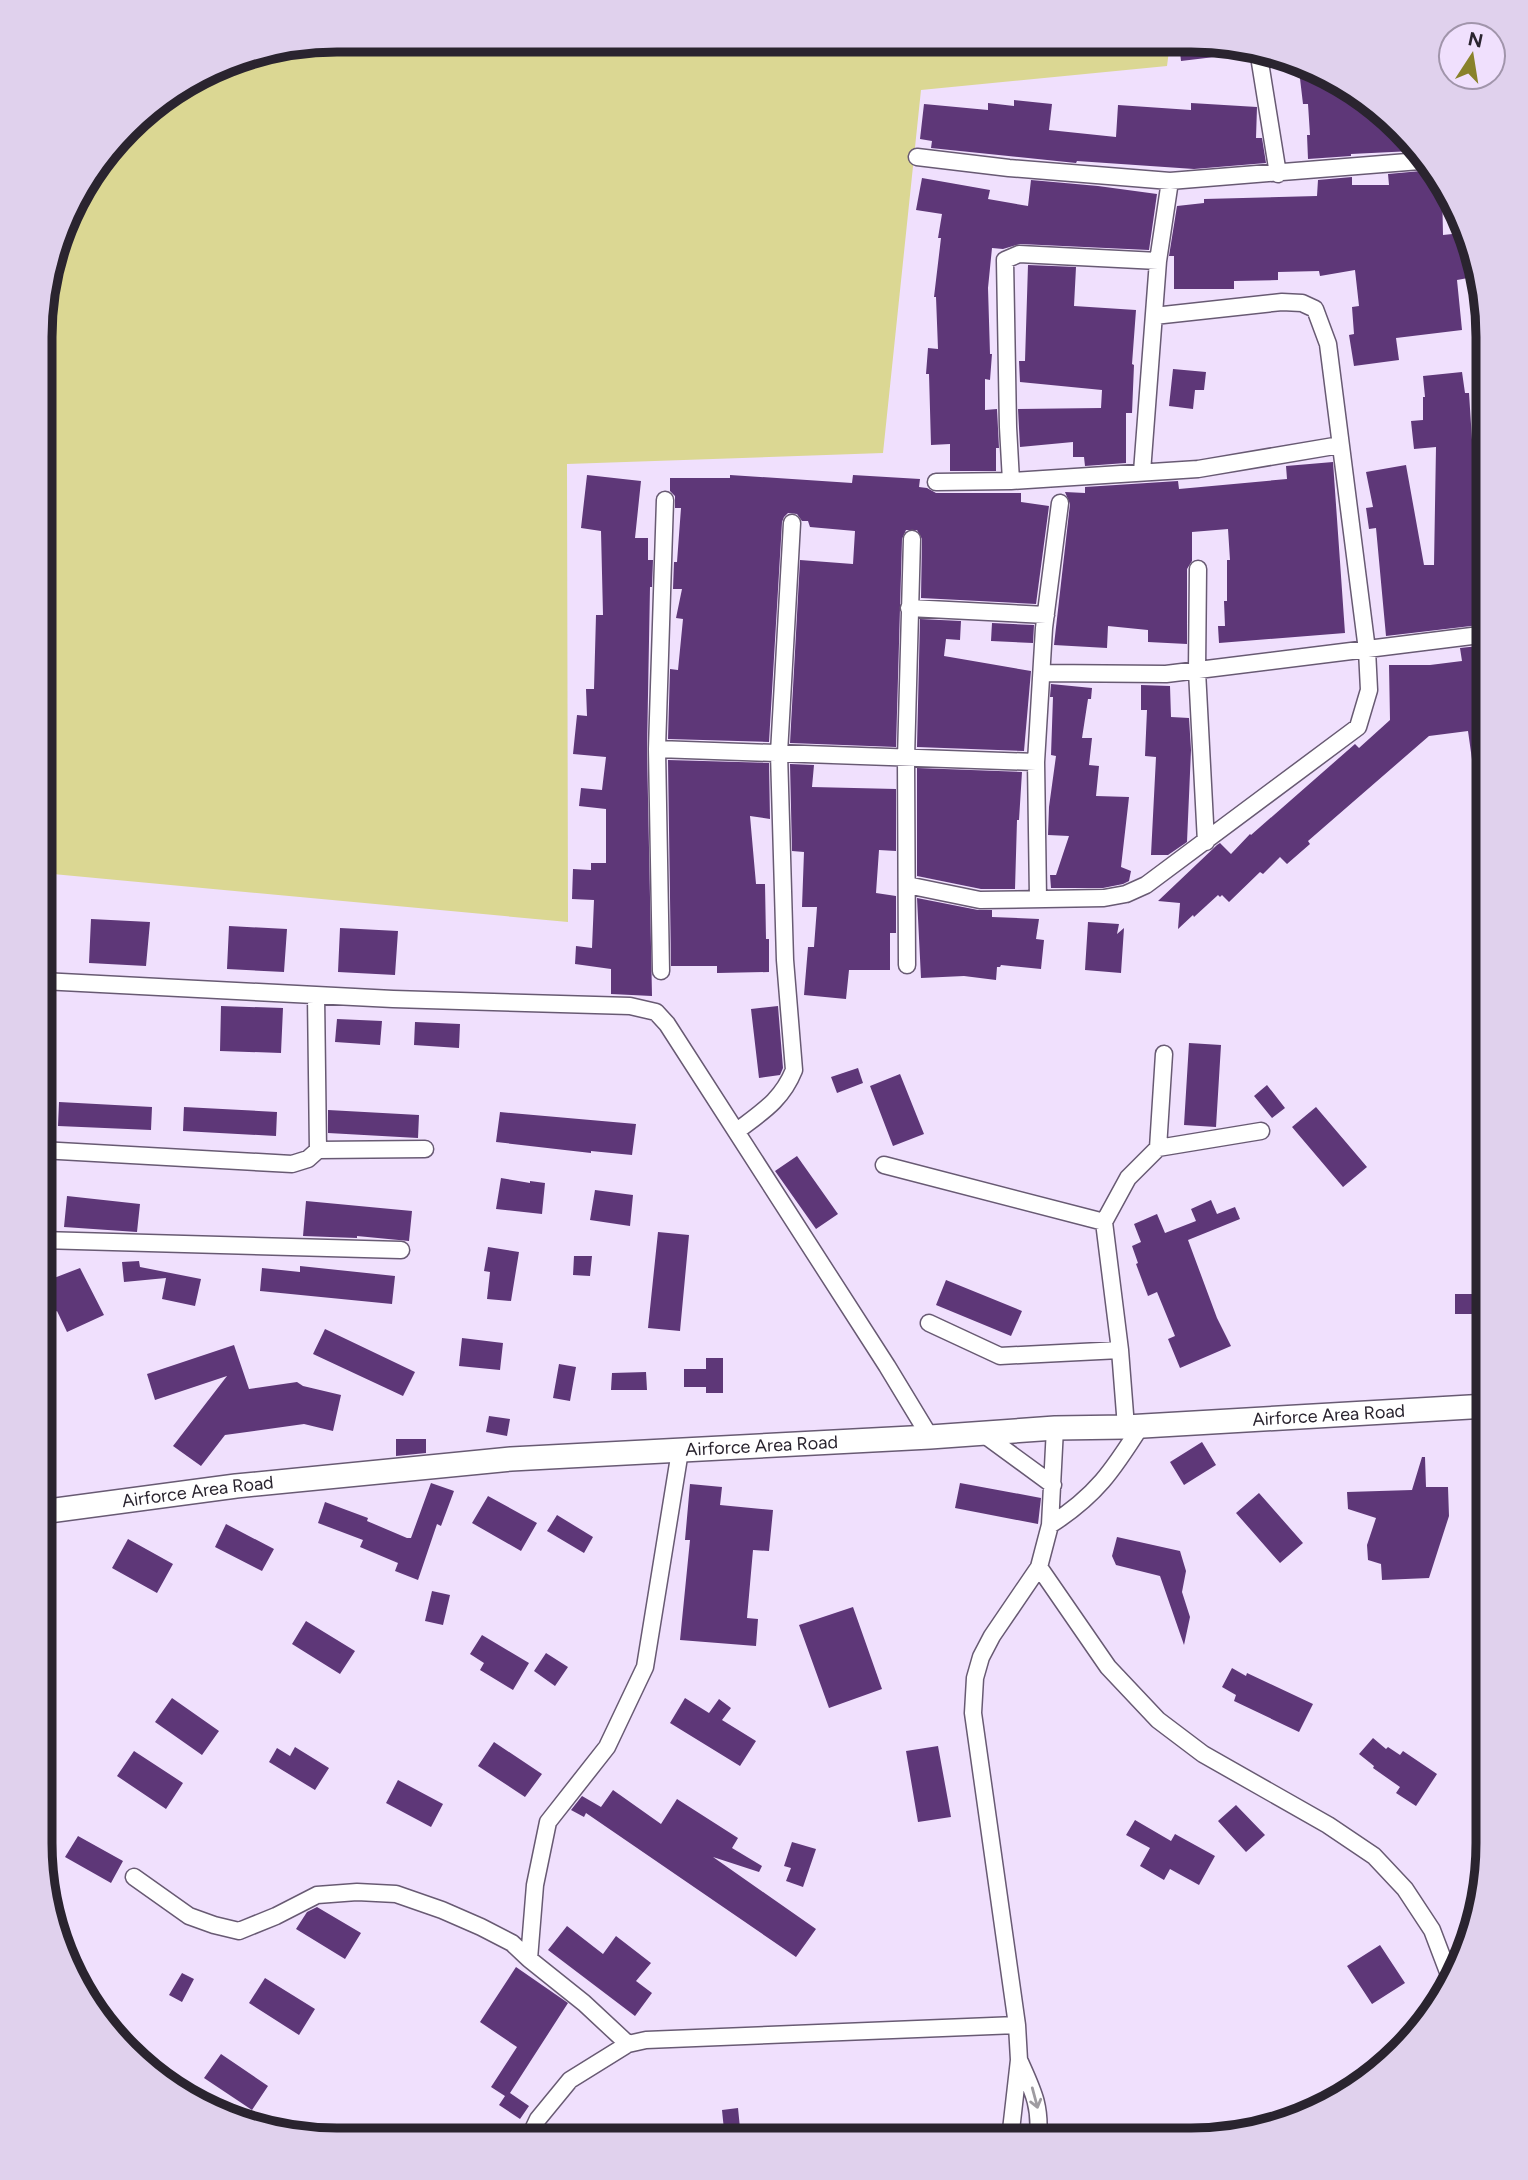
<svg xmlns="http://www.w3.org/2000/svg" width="1528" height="2180" font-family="Figtree,sans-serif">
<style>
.green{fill:#dbd793}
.building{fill:#5e3778}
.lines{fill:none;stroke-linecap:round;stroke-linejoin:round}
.street-casing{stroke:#685a73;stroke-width:19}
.secondary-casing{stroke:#685a73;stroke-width:26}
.street{stroke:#fff;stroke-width:16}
.secondary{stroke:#fff;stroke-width:23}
.oneway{stroke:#9f9ca1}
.labels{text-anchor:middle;stroke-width:7;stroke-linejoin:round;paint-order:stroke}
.street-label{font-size:18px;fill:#2a242f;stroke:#f0e0fd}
.rim{fill:none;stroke:#2a242f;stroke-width:9}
</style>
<rect width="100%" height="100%" fill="#f0e0fd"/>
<path class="green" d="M337 40 1170 43 1167 66 921 90 883 453 567 464 568 922 42 873 43 298 80 189 142 114 241 56Z"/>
<path class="building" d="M1179 43H1230L1248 48V53L1181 61Z
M1314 69 1371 101 1412 151 1351 154V156L1308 159 1307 135H1310L1308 104H1303L1299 70Z
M1014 100 1052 104 1049 130 1116 137 1118 105 1191 110V103L1257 107 1256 138H1262L1266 163 1194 169 1077 161 1076 163 931 148 932 141 920 139 924 104 988 110V103L1014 106Z
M1427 169 1442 187 1443 235 1462 233 1468 278 1457 280 1462 330 1396 338 1399 360 1354 366 1349 335 1354 334 1352 307 1359 306 1355 270 1320 276 1319 271 1278 272V280L1234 281V289H1174V256H1169L1177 206 1204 203V199L1317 196 1318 180 1352 177V185H1389L1388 174 1421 171Z
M922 178 990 190 988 199 1028 206 1031 180 1098 186 1157 194 1149 250 1020 244 1003 249 992 248 988 288 990 354H992L990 380 985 379V410L997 409 999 448H996V471H950V444L931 445 929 374H926L928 348 938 349 936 297H934L941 238H938L942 214 916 210Z
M1028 265 1076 267 1074 306 1136 310 1132 364 1134 365 1132 413H1126V463L1085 466 1084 457H1073V442L1020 447 1018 409 1101 408 1102 390 1020 382 1019 361H1025Z
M1173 369 1206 372 1204 390H1195L1193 409 1169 406Z
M1462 372 1465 393H1469L1474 471H1488V499H1482V528L1485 581H1488V624L1386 636 1376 528 1369 529 1366 508 1373 507 1366 472 1406 465 1424 565H1434L1436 447 1414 449 1411 421 1423 420V397H1425L1423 376Z
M1333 462 1345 633 1219 643 1218 626H1225L1224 601H1227V560H1230L1228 529 1192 532V561L1187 569V644L1148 642V630L1108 626 1107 648 1054 645 1070 504 1065 492 1085 493V487L1178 481 1179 489 1287 479 1286 466Z
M587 475 641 481 635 538H648V560H653L652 587H650L647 749 652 996 611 994V969L575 964 576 946 592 948 594 900 572 899 573 869 591 870V863H606V809L579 806 581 788 602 790 606 757 573 754 577 715 587 716 586 689H594L596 615H603L601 531 581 528Z
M730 475 852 483 853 475 920 479 919 487 927 488 936 493H1021V502L1049 506 1036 604 921 598 922 539 917 530H906L902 539 896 747 790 743 800 560 853 564 855 531 810 527 808 521H802L797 514 788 513 784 517 782 522 769 742 668 739 670 669 678 670 683 619 676 618 682 589H673L674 562H677L681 508H675V496L670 491V478H730Z
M920 619 961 621 960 640 946 639 944 656 1031 671 1024 751 917 747Z
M992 623 1034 625 1033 643 991 641Z
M1488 645V801L1478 802 1468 731 1429 736 1308 841 1310 844 1287 864 1280 857 1263 874 1260 872 1229 902 1222 895 1220 897 1218 895 1194 917 1193 915 1178 929 1180 903 1158 901 1217 845 1220 843 1231 854 1250 834 1251 835 1355 744 1359 748 1390 720 1389 665H1430L1462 661 1460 648Z
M1051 684 1092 688 1091 699H1088L1082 738H1092L1089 765 1099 766 1096 796 1129 797 1121 867 1131 871 1129 881 1123 884 1103 888H1051L1050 875H1056L1069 836 1048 835 1049 807 1056 756 1051 755 1053 697H1050Z
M1141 685 1170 686 1171 717 1189 718 1191 750 1187 842 1168 855H1151L1156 757 1145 756 1147 710H1141Z
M668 760 769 763 770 819 750 816 756 884H765L766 939H769V972L717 973V966H671Z
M790 764 814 765 812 787 896 789V851L879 850 876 893 896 896V933H890V970H849L846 999 804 995 808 947H814L817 907H802L804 852 792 851Z
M917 768 1022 772 1019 820H1017L1015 889H981L917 876Z
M917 898 978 910H992V917L1039 919 1036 939 1044 940 1041 969 1001 965 1000 967H997L996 980 964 976 921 978Z
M91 919 150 922 146 966 89 963Z
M1088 922 1119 924 1117 934 1124 928 1121 973 1085 970Z
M229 926 287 929 284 972 227 969Z
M340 928 398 931 395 975 338 972Z
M221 1006 283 1008 281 1053 220 1051Z
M778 1006 783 1068 780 1075 759 1078 751 1009Z
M337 1019 382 1021 380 1045 335 1042Z
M415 1022 460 1024 459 1048 414 1045Z
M1189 1043 1221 1045 1216 1127 1184 1125Z
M858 1068 863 1083 837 1093 831 1077Z
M900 1074 924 1134 893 1146 870 1086Z
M1267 1085 1285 1108 1272 1118 1254 1096Z
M59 1102 152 1107 151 1130 58 1126Z
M184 1107 277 1112 276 1136 183 1131Z
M1316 1107 1367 1167 1343 1187 1292 1127Z
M328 1110 419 1115 418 1138 328 1133Z
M500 1112 636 1124 632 1155 591 1151V1153L496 1142Z
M797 1156 838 1214 816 1229 775 1171Z
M501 1178 530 1183V1181L545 1183 542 1214 496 1209Z
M595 1190 633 1195 630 1226 590 1220Z
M67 1196 140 1204 137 1232 64 1227Z
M1211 1200 1217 1214 1235 1207 1240 1219 1188 1240 1217 1318 1231 1346 1180 1368 1168 1339 1175 1336 1157 1292 1148 1296 1136 1264 1138 1263 1132 1246 1141 1242 1134 1224 1157 1214 1165 1233 1196 1221 1191 1209Z
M306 1201 412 1211 409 1241 357 1236V1238L303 1236Z
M658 1232 689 1235 680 1331 648 1328Z
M488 1247 519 1252 511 1301 487 1299 490 1272 484 1271Z
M574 1256H592L590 1276 573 1275Z
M139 1261 140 1267 201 1279 195 1306 162 1299 166 1278 124 1282 122 1262Z
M300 1266 395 1276 392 1304 260 1291 262 1268 300 1272Z
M80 1268 104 1315 67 1332 57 1311 53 1313 41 1288V1283Z
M946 1280 1022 1311 1011 1336 936 1305Z
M1455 1294H1487V1314H1455Z
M325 1329 415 1372 403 1396 313 1354Z
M462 1338 503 1343 500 1370 459 1366Z
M234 1345 249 1389 297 1382 303 1386 341 1395 333 1431 304 1424 225 1435 201 1466 173 1446 227 1376 155 1400 147 1374Z
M706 1358H723V1393H706V1387H684V1369H706Z
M559 1364 576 1367 570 1401 553 1398Z
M646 1372 647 1390H611L612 1373Z
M489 1416 510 1419 507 1436 486 1432Z
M396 1439H426V1453L396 1456Z
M1202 1442 1216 1465 1184 1485 1170 1462Z
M1422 1457H1425L1426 1487H1448L1449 1516 1429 1578 1382 1580 1381 1564 1368 1560 1367 1545 1376 1518 1348 1509 1347 1492 1412 1490Z
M431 1483 454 1491 441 1526 437 1524 418 1580 395 1571 398 1563 360 1547 363 1540 318 1523 325 1502 368 1518 367 1521 407 1538H411Z
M960 1483 1041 1498 1038 1524 955 1508Z
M690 1484 722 1487 720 1505 773 1510 769 1551 753 1550 747 1618 758 1619 756 1646 680 1640 690 1540H685Z
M1259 1493 1303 1543 1280 1563 1236 1513Z
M488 1496 537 1523 521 1551 472 1523Z
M557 1515 593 1537 584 1553 547 1531Z
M226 1524 274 1549 262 1571 215 1547Z
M1117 1537 1180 1551 1186 1571 1182 1592 1190 1617 1184 1645 1160 1576 1116 1565 1112 1556Z
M128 1539 173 1564 157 1593 112 1568Z
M432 1591 450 1595 443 1625 425 1621Z
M853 1607 882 1689 829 1708 799 1625Z
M306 1621 355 1651 340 1674 292 1644Z
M482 1635 529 1663 513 1690 480 1670 484 1663 470 1654Z
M546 1653 568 1667 555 1686 534 1671Z
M1232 1668 1246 1676 1247 1673 1313 1704 1299 1732 1234 1701 1236 1695 1222 1687Z
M172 1698 219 1731 202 1755 155 1722Z
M685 1698 709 1713 719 1699 731 1708 722 1720 756 1741 740 1766 670 1723Z
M1373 1738 1386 1749 1388 1747 1400 1755 1403 1751 1437 1774 1416 1806 1396 1793 1400 1787 1373 1768 1374 1766 1359 1754Z
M494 1742 542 1774 525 1797 478 1766Z
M938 1746 951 1817 918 1822 906 1751Z
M295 1747 329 1768 315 1790 269 1762 277 1748 290 1756Z
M134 1751 183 1783 166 1809 117 1776Z
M398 1780 443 1804 431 1827 386 1803Z
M613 1790 661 1824 677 1799 738 1838 732 1848 762 1866 759 1872 713 1857 816 1929 796 1957 586 1813 584 1817 571 1810 582 1796 601 1807Z
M1236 1805 1265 1835 1246 1852 1218 1821Z
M1135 1820 1171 1841 1175 1834 1215 1856 1199 1885 1170 1869 1164 1880 1140 1866 1150 1848 1126 1835Z
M78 1836 123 1861 111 1883 65 1857Z
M792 1842 816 1849 803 1887 786 1881 791 1868 784 1866Z
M317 1907 361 1933 345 1959 296 1929 307 1912Z
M567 1926 603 1954 616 1936 651 1963 636 1981 652 1993 635 2016 548 1950Z
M1380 1945 1405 1983 1372 2004 1347 1966Z
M516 1967 568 2003 510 2093 529 2106 520 2119 499 2105 505 2096 491 2087 517 2047 480 2022Z
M182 1973 194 1979 182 2002 169 1995Z
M265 1978 315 2009 299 2035 249 2003Z
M221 2054 268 2086 252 2110 204 2078Z
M738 2108 740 2128 724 2130 722 2110Z"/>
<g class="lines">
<defs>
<path id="street" d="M1258 50 1278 174
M917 157 1009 168 1170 181 1420 161
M1142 472 1158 261 1170 181
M1011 481 1008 427 1005 260 1019 254 1158 261
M936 482 1011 481 1198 469 1340 445
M1198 569 1197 671 1206 842
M909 608 1046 615
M1042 673 1166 674 1488 634
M657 749 1036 762
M907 885 980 900 1104 898 1126 894 1146 885 1358 727 1369 690 1367 650 1328 344 1315 309 1302 303 1282 302 1154 316
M1038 898 1036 762 1044 628 1060 503
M907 965 906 758 912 539
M661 971 657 749 665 500
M42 981 393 999 630 1006 656 1012 667 1024 887 1366 930 1437
M737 1131C762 1112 782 1100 794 1070L785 960 779 753 792 523
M1158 1148 1164 1054
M41 1150 292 1164 308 1159 318 1150 316 995
M318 1150 425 1149
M884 1165 1104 1222
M41 1240 401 1250
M929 1323 1000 1356 1120 1350
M1126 1427 1120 1350 1104 1222 1128 1178 1158 1148 1261 1131
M982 1433 1053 1485
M1050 1525C1096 1496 1113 1470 1141 1426
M1039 1567 1108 1667 1158 1720 1203 1754 1328 1825 1374 1856 1405 1889 1432 1930 1451 1980
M134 1877 189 1916 214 1925 239 1931 276 1916 317 1895 357 1892 396 1894 442 1910 481 1927 512 1943 529 1959
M628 2044 584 2003 529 1959 535 1885 548 1822 607 1747 645 1667 680 1451
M1020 2062C1033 2091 1041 2106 1038 2139
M529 2138 538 2119 570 2080 628 2044 646 2040 1017 2025
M1010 2139 1019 2060 1017 2025 973 1713 975 1678 981 1657 992 1636 1039 1567 1050 1525 1055 1428"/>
<g id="secondary">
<path id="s1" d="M41 1512 236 1486 511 1459 930 1437 1055 1428 1126 1427 1487 1406"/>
</g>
</defs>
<use href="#street" class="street-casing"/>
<use href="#secondary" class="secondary-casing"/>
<use href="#street" class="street"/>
<use href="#secondary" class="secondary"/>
</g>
<defs><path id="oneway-shaft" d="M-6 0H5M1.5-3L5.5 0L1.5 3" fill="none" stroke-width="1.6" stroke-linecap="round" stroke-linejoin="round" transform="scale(1.75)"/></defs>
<use class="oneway" href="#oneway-shaft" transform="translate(1035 2098) rotate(75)"/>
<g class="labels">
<g class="street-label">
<text dy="6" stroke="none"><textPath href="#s1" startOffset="1292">Airforce Area Road</textPath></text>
<text dy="6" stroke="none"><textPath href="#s1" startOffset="724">Airforce Area Road</textPath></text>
<text dy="6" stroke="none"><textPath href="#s1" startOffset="158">Airforce Area Road</textPath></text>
</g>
</g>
<path d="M0 0H1528V2180H0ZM337 52H1191A285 285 0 0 1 1476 337V1843A285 285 0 0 1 1191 2128H337A285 285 0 0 1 52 1843V337A285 285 0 0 1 337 52Z" fill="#e0d1ed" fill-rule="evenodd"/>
<path class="rim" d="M337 52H1191A285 285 0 0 1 1476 337V1843A285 285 0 0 1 1191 2128H337A285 285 0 0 1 52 1843V337A285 285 0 0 1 337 52Z"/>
<g transform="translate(1472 56) rotate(12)"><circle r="33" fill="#f0e0fd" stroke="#a195ab" stroke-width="2"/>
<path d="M0-5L12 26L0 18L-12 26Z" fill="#89822a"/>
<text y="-10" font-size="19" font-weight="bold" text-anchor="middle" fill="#2a242f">N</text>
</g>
</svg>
